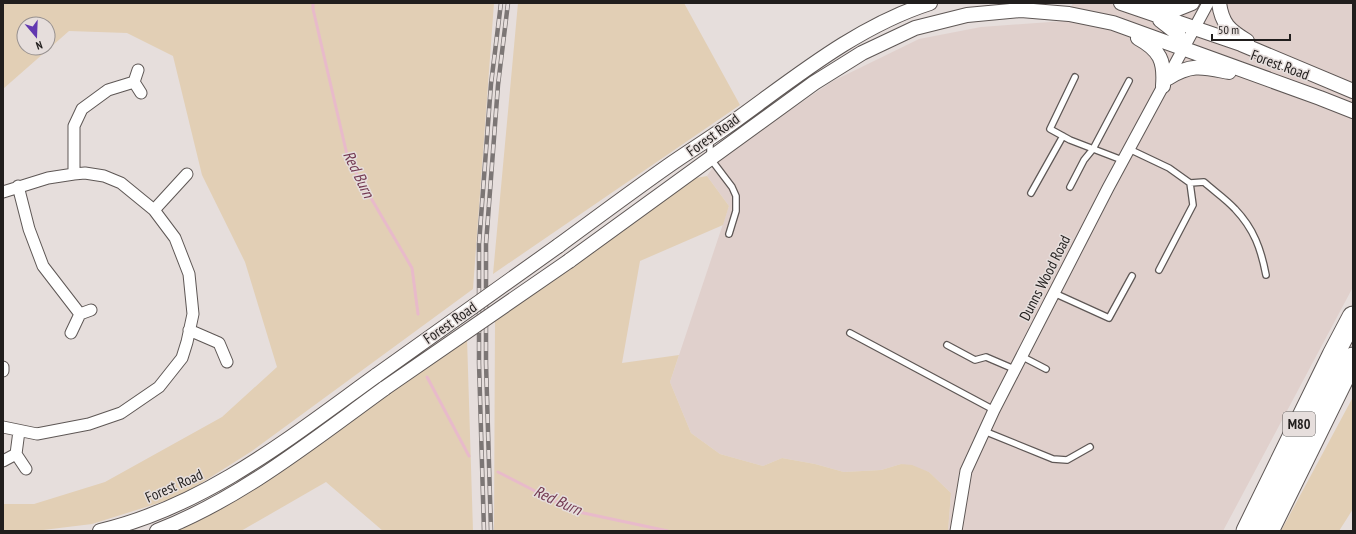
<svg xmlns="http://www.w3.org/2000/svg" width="1356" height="534" font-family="'PT Sans Narrow',sans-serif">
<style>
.built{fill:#e0d0cc}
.green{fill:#e2cfb5;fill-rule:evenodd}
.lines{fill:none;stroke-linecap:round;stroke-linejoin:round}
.stream{stroke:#e8baca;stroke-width:3}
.service-casing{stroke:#5e5755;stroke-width:8}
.minor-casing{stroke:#5e5755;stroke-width:13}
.tertiary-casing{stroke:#5e5755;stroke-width:16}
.motorway-casing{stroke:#5e5755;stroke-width:23}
.service{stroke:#fff;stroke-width:5.5}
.minor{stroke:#fff;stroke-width:11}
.tertiary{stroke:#fff;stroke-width:14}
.motorway{stroke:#fff;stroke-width:21}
.rail-casing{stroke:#7c7675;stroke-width:4.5}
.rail{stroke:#e6dedc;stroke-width:3;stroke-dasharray:9;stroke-linecap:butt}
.tertiary-bridge-casing{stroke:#5e5755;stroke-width:16;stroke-linecap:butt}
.tertiary-bridge{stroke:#fff;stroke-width:14}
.labels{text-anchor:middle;stroke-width:3;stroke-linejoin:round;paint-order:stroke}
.shield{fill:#e6dedc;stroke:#5c5856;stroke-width:1}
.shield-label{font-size:14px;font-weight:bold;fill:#211e1d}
.street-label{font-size:15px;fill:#211e1d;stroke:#e6dedc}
.water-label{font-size:16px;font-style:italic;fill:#743a52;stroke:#e6dedc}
</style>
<rect width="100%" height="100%" fill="#e6dedc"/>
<path class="built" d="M1073 3H1353V287L1223 531H948L951 493 929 472 901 464 881 470 844 472 815 464 782 458 763 466 720 454 691 433 670 382 729 206 707 176 720 157 833 81 919 39 981 27 1064 21Z"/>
<path class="green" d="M3 3H494L473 289 252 451 181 496 92 524 35 531H3V504H34L105 482 222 417 277 367 245 262 202 175 173 56 127 33 69 31 3 89ZM24 24H48V48H24Z
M518 3H684L740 105 493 274Z
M707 176 729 206 723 225 640 261 622 363 679 355 670 382 691 433 720 454 763 466 782 458 815 464 844 472 881 470 901 464 912 465 929 472 951 493 948 531H494L495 320 696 178Z
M467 338 473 531H383L326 482 241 531H177L290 463Z
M1353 397V509L1339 531H1281Z"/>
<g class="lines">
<path class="stream" d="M313 3V9L348 159 412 268 418 314
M427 377 469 456
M498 472 574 511 668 531"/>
<defs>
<path id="service" d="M1075 77 1050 129 1070 140 1122 160
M710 139V158L732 187 736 196V211L729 234
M1129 149 1169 168 1190 183 1193 205 1159 270
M1190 183 1204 182C1214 191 1226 199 1235 209 1254 229 1261 249 1266 275
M1070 187 1084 160 1093 149 1129 81
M1031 193 1063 136
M1054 293 1109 318 1132 276
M850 333 994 410
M947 345 975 360 986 357 1014 369
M1021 356 1046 369
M984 431 1053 459 1067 460 1090 447"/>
<path id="minor" d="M138 70 134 82 141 93
M74 174V126L82 109 108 90 134 82
M18 186 29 229 43 266 80 314
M3 192 48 178 74 174 85 173 104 176 121 183 154 210 175 238 189 274 193 314 187 342 182 358 159 387 121 413 89 424 37 434 3 427
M154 210 187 174
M189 330 219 343 227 362
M71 333 80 314 91 310
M3 367V371
M16 454 26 469
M3 461 16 454 19 431
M956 531 966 471 994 410 1108 188 1208 3"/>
<path id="tertiary" d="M1121 3 1241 44 1353 91
M1219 3C1222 24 1229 30 1247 41
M1145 4 1177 9 1192 3
M1160 20 1178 34 1184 48
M1138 38C1160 50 1165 61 1163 86
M1168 78C1192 63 1203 67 1229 72
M558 246C595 219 631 192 668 166 691 150 714 136 736 120 797 76 858 26 930 3
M569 261 814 83 862 53 915 28 967 15 1021 10 1069 14 1113 23 1320 98 1353 111
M100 531C206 506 291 437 377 375
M157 531C242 498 313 440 385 388"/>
<path id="motorway" d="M1247 531 1333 355 1353 317
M1268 531 1353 358"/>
</defs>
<use href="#service" class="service-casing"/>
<use href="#minor" class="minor-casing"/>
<use href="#tertiary" class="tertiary-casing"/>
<use href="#motorway" class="motorway-casing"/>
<use href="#service" class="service"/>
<use href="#minor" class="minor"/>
<use href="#tertiary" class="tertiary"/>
<use href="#motorway" class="motorway"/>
<defs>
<path id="rail" d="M484 531 479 363V244L491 84 501 3
M491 531 486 363V244L498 85 508 3"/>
</defs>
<use href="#rail" class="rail-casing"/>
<use href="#rail" class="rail"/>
<defs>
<path id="tertiary-bridge" d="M377 375 558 246
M385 388 569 261"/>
</defs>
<use href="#tertiary-bridge" class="tertiary-bridge-casing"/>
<use href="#tertiary-bridge" class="tertiary-bridge"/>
</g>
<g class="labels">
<rect class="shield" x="1283" y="412" width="32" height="24" rx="3"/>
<g class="shield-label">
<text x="1299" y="429">M80</text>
</g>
<g class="street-label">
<text transform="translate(1280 65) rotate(20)" y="5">Forest Road</text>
<text transform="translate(713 135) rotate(-36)" y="5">Forest Road</text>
<text transform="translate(1045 278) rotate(-63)" y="5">Dunns Wood Road</text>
<text transform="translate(450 323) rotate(-35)" y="5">Forest Road</text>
<text transform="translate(174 486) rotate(-24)" y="5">Forest Road</text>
</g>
<g class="water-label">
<text transform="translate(359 174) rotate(64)" y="6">Red Burn</text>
<text transform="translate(558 500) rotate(24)" y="6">Red Burn</text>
</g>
</g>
<rect width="1356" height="534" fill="none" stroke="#211e1d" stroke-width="8"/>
<g transform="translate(36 36) rotate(161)"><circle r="19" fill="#e6dedc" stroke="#979190"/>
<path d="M0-3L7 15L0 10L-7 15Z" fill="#6238b0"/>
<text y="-6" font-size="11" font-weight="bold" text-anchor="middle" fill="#211e1d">N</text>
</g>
<path d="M1212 34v6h78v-6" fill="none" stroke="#211e1d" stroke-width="2"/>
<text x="1218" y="34" font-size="12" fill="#211e1d" stroke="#e6dedc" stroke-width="3" paint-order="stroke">50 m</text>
</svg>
